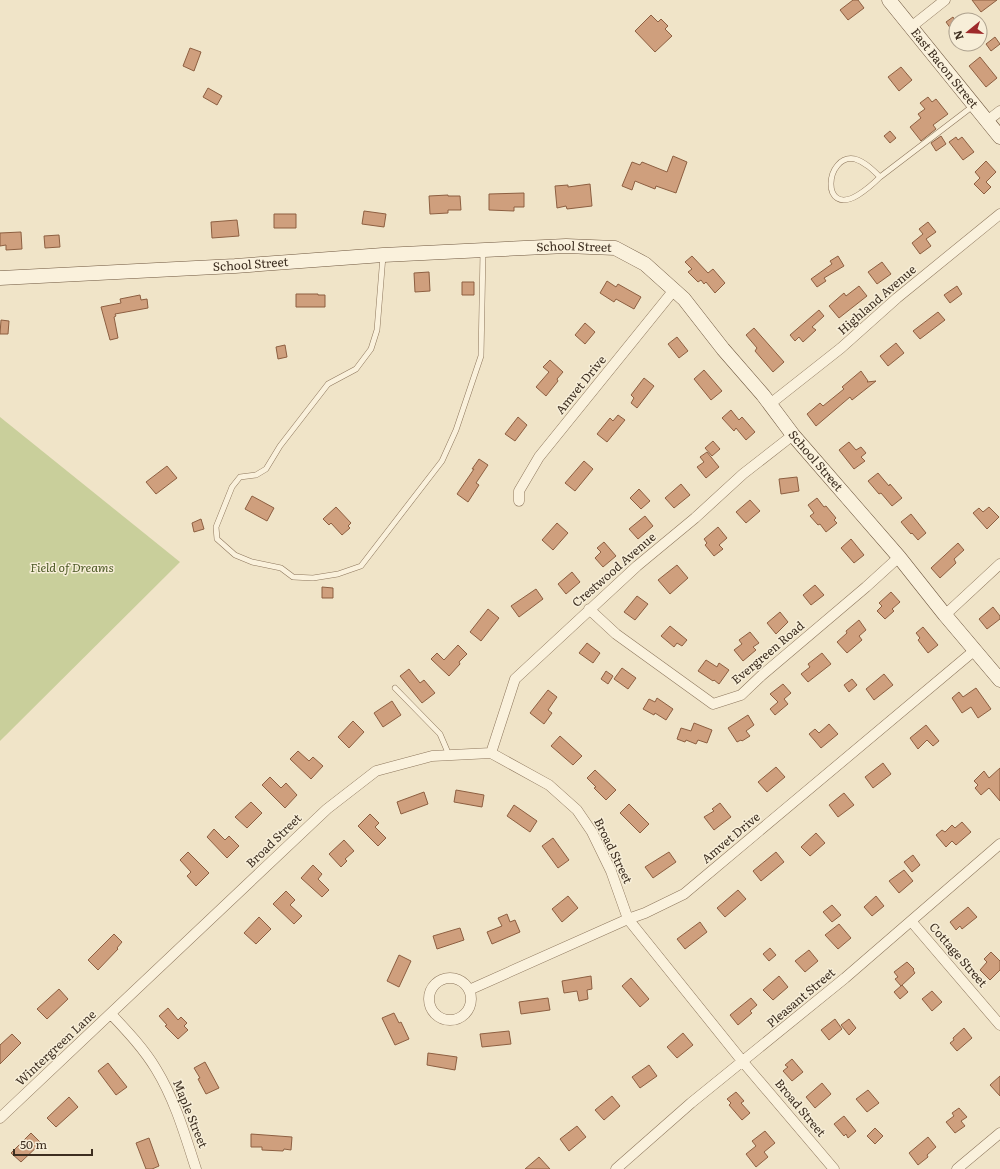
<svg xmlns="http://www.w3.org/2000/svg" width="1000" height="1169" font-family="Literata,serif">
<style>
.green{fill:#c9cf9b}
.building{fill:#cf9f7d;stroke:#8d5f41}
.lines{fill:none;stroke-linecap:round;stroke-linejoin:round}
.lane-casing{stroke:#8d765c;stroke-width:6}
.street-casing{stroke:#8d765c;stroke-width:11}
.secondary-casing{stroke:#6f573f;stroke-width:15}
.lane{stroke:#faf1dc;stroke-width:5}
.street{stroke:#faf1dc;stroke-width:10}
.secondary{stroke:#faf1dc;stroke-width:14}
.labels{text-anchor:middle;stroke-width:3;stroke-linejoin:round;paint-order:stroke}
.street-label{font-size:12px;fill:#3d2e20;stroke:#f7eed8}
.park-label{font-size:12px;font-style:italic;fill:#4d5a26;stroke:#f7eed8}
</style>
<rect width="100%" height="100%" fill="#f0e4c8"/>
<path class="green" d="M0 417 180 562 0 741Z"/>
<path class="building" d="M853 0H858L864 8 848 20 840 10Z
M972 0H997L981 12Z
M651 15 658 22 661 19 668 26 665 29 672 36 655 52 635 31Z
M953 17 956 22V36L946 22Z
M995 37 1000 44 991 51 986 44Z
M190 48 201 52 194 71 183 66Z
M980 57 997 78 986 87 969 66Z
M901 67 912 80 899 91 888 77Z
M208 88 222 96 217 105 203 97Z
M928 97 932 102 936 99 948 114 933 125 936 129 921 141 910 127 921 118 918 114 925 109 920 103Z
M890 131 896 138 890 143 884 136Z
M941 136 946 144 936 151 931 143Z
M956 137 958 140 962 137 974 152 963 160 949 142Z
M673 156 687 162 676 193 656 186 655 189 635 181 632 190 622 186 632 162 640 165 642 162 667 172Z
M986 161 996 172 986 182 991 187 984 194 974 184 980 178 975 172Z
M590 184 592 206 567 209 566 206 557 208 555 186 568 185V187Z
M524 193V207H514V211L489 210V194Z
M448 195V196H460L461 210H448V213L430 214 429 196Z
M364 211 386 214 384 227 362 224Z
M274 214H296V228H274Z
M237 220 239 236 212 238 211 222Z
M928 222 936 232 926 239 931 246 920 254 912 243 923 234 919 229Z
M21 232 22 249 6 250V245L0 246V233Z
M59 235 60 247 45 248 44 236Z
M692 256 708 273 713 269 725 283 715 293 706 282 704 284 701 280 698 282 688 272 692 269 685 262Z
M838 256 844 266 824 278 826 281 817 287 811 279 832 264 830 261Z
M882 262 891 274 877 284 868 272Z
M429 272 430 291 415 292 414 273Z
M607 281 616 287 618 284 641 297 634 309 616 299 614 302 600 293Z
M462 282H474V295H462Z
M859 286 867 296 839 318 829 306 844 293 846 296Z
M957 286 962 294 950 303 944 295Z
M296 294H318V295H325V307H296Z
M140 295 141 300 147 299 148 308 115 314 116 316 114 317 118 338 110 340 101 307 121 303 120 299Z
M819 310 824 316 812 327 816 330 803 342 799 337 795 341 790 335Z
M938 312 945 320 920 339 913 331Z
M1 320 9 321 8 334H0Z
M585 323 595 332 585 344 575 335Z
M754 328 784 362 773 372 755 351 757 348 746 335Z
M677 337 688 351 679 358 668 344Z
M896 343 904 353 888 366 880 356Z
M285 345 287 357 278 359 276 347Z
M550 360 563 372 557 379 558 381 546 396 536 387 549 372 543 367Z
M704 370 722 391 711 400 694 379Z
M861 371 868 381 867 382 876 381 852 400 850 397 816 426 807 414 820 403 823 406 844 389 842 387Z
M644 378 654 386 637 408 631 403 634 398 631 395Z
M731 410 739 420 742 417 755 432 746 440 736 428 734 431 722 418Z
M618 415 625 420 607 442 597 434 610 418 613 421Z
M518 417 527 425 515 441 505 434Z
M713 441 720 449 712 456 705 448Z
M849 442 856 450 861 447 866 453 861 457 865 461 854 469 839 450Z
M707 452 719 467 706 478 697 467 704 462 700 457Z
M479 459 488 465 476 483 479 485 468 502 457 494 474 469H472Z
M584 461 593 469 575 491 565 483Z
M167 466 177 478 156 494 146 482Z
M878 473 889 486 890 484 902 498 892 506 881 493 879 494 868 481Z
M797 477 799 491 781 494 779 479Z
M681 484 690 495 674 508 665 498Z
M639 489 650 501 641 509 630 498Z
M252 496 274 508 267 521 245 509Z
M817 498 824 507 826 506 836 518 834 520 837 523 826 532 820 524 818 525 810 516 814 513 808 505Z
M750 500 760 511 746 523 736 512Z
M336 507 351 523 348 526 350 528 342 535 331 523 329 525 323 519Z
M989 507 999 517 987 529 973 513 979 508 983 512Z
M911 514 926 533 918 540 912 533 911 534 901 522Z
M645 516 653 526 638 539 629 529Z
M201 519 204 529 194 532 192 523Z
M557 523 568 533 553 550 542 540Z
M718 527 727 538 719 545 723 549 714 556 705 545 707 543 704 539Z
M851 539 864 555 854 563 841 548Z
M604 542 616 556 603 567 595 558 601 552 597 548Z
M958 543 964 550 954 559 956 563 940 578 931 568Z
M677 565 688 578 670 594 658 580Z
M572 572 580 582 566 594 558 584Z
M815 585 824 595 811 605 803 595Z
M322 587 333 588V598H322Z
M536 589 543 599 519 617 511 606Z
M891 592 900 602 892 609 894 611 885 619 877 611 882 606 879 603Z
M637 596 648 604 635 620 624 612Z
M993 607 1000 616V619L987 629 979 619Z
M488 609 499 618 481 641 470 632Z
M780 612 788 622 776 634 767 623Z
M859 620 866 630 859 636 862 640 847 653 837 642 847 633 846 631Z
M670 626 687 640 682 646 677 643 674 647 661 636Z
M923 627 938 645 928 653 918 640 920 638 916 633Z
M750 632 759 643 753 647 756 650 743 661 734 650 742 644 739 640Z
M587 643 600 653 593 663 579 653Z
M458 645 467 654 459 662 460 664 449 676 431 659 437 653 444 660Z
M822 653 831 664 808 682 801 674 810 667 808 664Z
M706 660 717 667 719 663 729 670 719 684 714 680 713 681 698 671Z
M622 668 636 678 628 689 614 679Z
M409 669 420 683 424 680 435 693 422 703 400 676Z
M606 671 613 676 608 684 601 679Z
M884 674 893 685 874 700 866 689Z
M852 679 857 685 849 692 844 685Z
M783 684 791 693 784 699 788 704 775 715 770 709 778 702 770 694Z
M976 688 991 709 978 718 971 707 962 713 952 698 959 692 963 697Z
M548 690 557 697 548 710 552 713 544 724 530 713Z
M657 698 673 709 666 720 655 713 654 715 643 709 649 699 655 702Z
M392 701 401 715 383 727 374 713Z
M748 715 754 725 746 731 750 736 742 741 741 740 737 742 728 728Z
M353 721 364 732 349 748 338 737Z
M694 723 712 730 707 743 698 740 696 744 686 740 685 742 677 739 681 728 691 731Z
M829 724 838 734 821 748 809 734 815 729 819 733Z
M926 725 939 741 933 746 927 740 918 749 910 738Z
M560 736 582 756 573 765 551 746Z
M298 751 309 761 313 757 323 766 311 779 290 759Z
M883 763 891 774 873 788 865 777Z
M776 767 785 777 767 792 758 782Z
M1000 768V801L989 788 981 795 975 788 978 785 974 781 984 771 989 778Z
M595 770 616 790 606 800 594 788 596 787 587 778Z
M270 777 281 788 286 783 297 795 285 808 262 785Z
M456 790 484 795 482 807 454 802Z
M424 792 428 804 401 814 397 802Z
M844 793 854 805 838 817 829 805Z
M251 802 262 813 247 828 235 817Z
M720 803 731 817 714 830 704 817 714 811 712 809Z
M629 804 649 824 640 833 620 813Z
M514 805 537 821 530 832 507 816Z
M370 814 379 823 375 827 386 838 378 846 358 826Z
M962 822 971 832 956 845 952 841 946 847 936 835 942 830 945 832 952 825 955 828Z
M214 829 225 840 229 836 239 846 227 858 207 837Z
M816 833 825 843 810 856 801 847Z
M553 838 569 860 558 868 542 846Z
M344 840 354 851 345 859 347 861 341 867 329 854Z
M188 852 209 873 196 886 187 876 191 872 180 860Z
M669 852 676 862 653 878 645 867Z
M776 852 784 862 761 881 753 871Z
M913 855 920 865 912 872 904 862Z
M313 865 322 874 318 879 329 890 322 897 301 878Z
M904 870 913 881 899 893 889 881Z
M738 890 746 899 725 917 717 908Z
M286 891 295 900 290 905 302 916 294 924 273 904Z
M568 896 578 908 562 922 552 909Z
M876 896 884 906 872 916 864 907Z
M832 905 841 915 832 922 823 912Z
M968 907 977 917 962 929 960 926 956 930 950 922Z
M507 914 510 922 515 920 520 932 492 944 487 932 502 926 498 918Z
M259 917 271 929 256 944 244 933Z
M700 922 707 932 685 949 677 939Z
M839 924 851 938 838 949 825 935Z
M460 928 464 940 437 949 433 936Z
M114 934 122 942 117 948 118 949 98 970 88 960Z
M770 948 776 955 769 961 763 954Z
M809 950 818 961 805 972 795 961Z
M991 952 1000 961V970L990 980 980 970 987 962 984 959Z
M399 955 411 961 399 987 387 981Z
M907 962 914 969 913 970 915 973 901 986 895 979 898 977 894 972Z
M591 976 592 989 587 990 588 999 579 1001 577 991 564 993 562 981Z
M779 976 788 987 773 1000 763 990Z
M631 978 649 999 640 1007 622 986Z
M902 985 908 992 900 999 894 992Z
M59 989 68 999 47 1019 37 1009Z
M932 991 942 1002 932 1011 922 999Z
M548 998 550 1010 521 1014 519 1002Z
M751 998 757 1005 750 1011 752 1013 738 1025 730 1015Z
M168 1008 178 1020 181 1017 187 1023 184 1026 188 1030 178 1039 165 1026 167 1025 159 1016Z
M394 1013 399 1023 401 1022 409 1039 395 1045 382 1018Z
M835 1019 842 1029 829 1040 821 1030Z
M849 1019 856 1028 849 1035 841 1025Z
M964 1028 972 1038 957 1051 950 1043 954 1040 953 1038Z
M509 1031 511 1044 482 1047 480 1034Z
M683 1033 693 1045 677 1058 667 1047Z
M12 1034 21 1043 0 1064V1045Z
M428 1053 457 1057 455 1070 427 1065Z
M792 1059 803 1072 792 1081 783 1071 788 1067 785 1065Z
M205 1062 219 1088 206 1094 198 1079 200 1078 194 1068Z
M108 1063 127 1087 116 1095 98 1071Z
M649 1065 657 1076 640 1088 632 1077Z
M1000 1076V1096L990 1085Z
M822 1083 831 1094 815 1108 806 1097Z
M868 1090 879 1103 867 1112 856 1099Z
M736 1092 744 1101 741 1103 750 1113 742 1120 729 1105 731 1103 727 1099Z
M612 1096 620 1106 604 1120 595 1110Z
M69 1097 78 1107 56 1127 47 1118Z
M959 1108 967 1117 961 1121 965 1126 955 1133 946 1122 954 1116 952 1113Z
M844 1116 856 1131 848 1138 846 1134 844 1136 834 1124Z
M577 1126 586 1137 569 1151 560 1139Z
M875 1128 883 1136 875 1144 867 1136Z
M765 1131 775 1143 764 1152 768 1157 756 1167 746 1154 756 1146 752 1141Z
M31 1133 41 1143 21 1162 11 1153Z
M251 1134 292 1137 291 1150 284 1149 283 1151 262 1150V1147H251Z
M928 1137 936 1147 927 1155 928 1157 918 1165 909 1153Z
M149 1138 159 1166 152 1169H146L136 1143Z
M539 1157 550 1169H525Z"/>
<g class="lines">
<defs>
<path id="lane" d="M880 177C873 170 865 162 855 159 825 153 820 218 858 195 866 190 873 184 880 177L973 106
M383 256 377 330 371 349 356 369 328 384 280 446 266 469 256 475 240 477 232 487 216 527 217 539 235 555 252 562 281 568 293 577 313 578 338 574 361 566 442 461 456 430 481 356 483 252
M395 688 440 734 449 755"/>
<path id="street" d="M911 27 945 0
M987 121 1000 111
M770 404 841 348 897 298 1000 214
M519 501V491L539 457 674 290
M589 609 616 634 713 704 741 695 761 676 866 587 899 557
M945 615 1000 564
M491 753 515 679 637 566 695 518 743 474 793 435
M911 921 1000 1025
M429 999a21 21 0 1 1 42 0a21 21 0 1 1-42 0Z
M469 990 628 919 645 913 684 894 975 650
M111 1014C127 1031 144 1049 156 1069 175 1100 185 1135 196 1169
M0 1118 327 809 376 771 432 756 491 753 549 785 577 810 592 832 611 871 628 919 743 1062 834 1169
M616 1169 691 1103 845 978 1000 844
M957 1169 1000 1133"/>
<g id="secondary">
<path id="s1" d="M889 0 1000 137"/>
<path id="s2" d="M0 278 235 266 383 255 566 246 615 248 645 264 684 299 723 349 763 395 793 435 899 557 945 615 1000 680"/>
</g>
</defs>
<use href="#lane" class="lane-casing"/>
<use href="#street" class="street-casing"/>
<use href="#secondary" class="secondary-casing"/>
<use href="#lane" class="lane"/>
<use href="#street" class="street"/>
<use href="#secondary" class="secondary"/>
</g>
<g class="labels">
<g class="street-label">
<text dy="4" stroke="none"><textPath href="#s1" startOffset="88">East Bacon Street</textPath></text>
<text dy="4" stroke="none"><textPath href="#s2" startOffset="575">School Street</textPath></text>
<text dy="4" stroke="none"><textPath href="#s2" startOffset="251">School Street</textPath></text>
<text transform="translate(877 300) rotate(-41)" y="4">Highland Avenue</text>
<text transform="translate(581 385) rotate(-51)" y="4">Amvet Drive</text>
<text dy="4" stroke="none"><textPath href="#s2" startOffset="911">School Street</textPath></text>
<text transform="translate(614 570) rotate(-41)" y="4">Crestwood Avenue</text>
<text transform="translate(768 653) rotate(-40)" y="4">Evergreen Road</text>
<text transform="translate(731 838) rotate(-40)" y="4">Amvet Drive</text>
<text transform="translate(274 841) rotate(-44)" y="4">Broad Street</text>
<text transform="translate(613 851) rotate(64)" y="4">Broad Street</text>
<text transform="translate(958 955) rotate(49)" y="4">Cottage Street</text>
<text transform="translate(801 998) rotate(-40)" y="4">Pleasant Street</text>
<text transform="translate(56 1048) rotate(-43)" y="4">Wintergreen Lane</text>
<text transform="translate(800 1108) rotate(50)" y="4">Broad Street</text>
<text transform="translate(190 1114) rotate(68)" y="4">Maple Street</text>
</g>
<g class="park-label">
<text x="72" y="572">Field of Dreams</text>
</g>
</g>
<g transform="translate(968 32) rotate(252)"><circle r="19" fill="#f7eed8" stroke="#ada18e"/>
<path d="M0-3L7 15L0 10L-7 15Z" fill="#9e2a2b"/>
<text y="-6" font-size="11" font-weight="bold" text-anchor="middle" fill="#3d2e20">N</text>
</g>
<path d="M14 1149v6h78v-6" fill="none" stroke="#3d2e20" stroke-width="2"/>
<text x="20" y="1149" font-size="12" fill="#3d2e20" stroke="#f7eed8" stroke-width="3" paint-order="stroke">50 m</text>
</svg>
